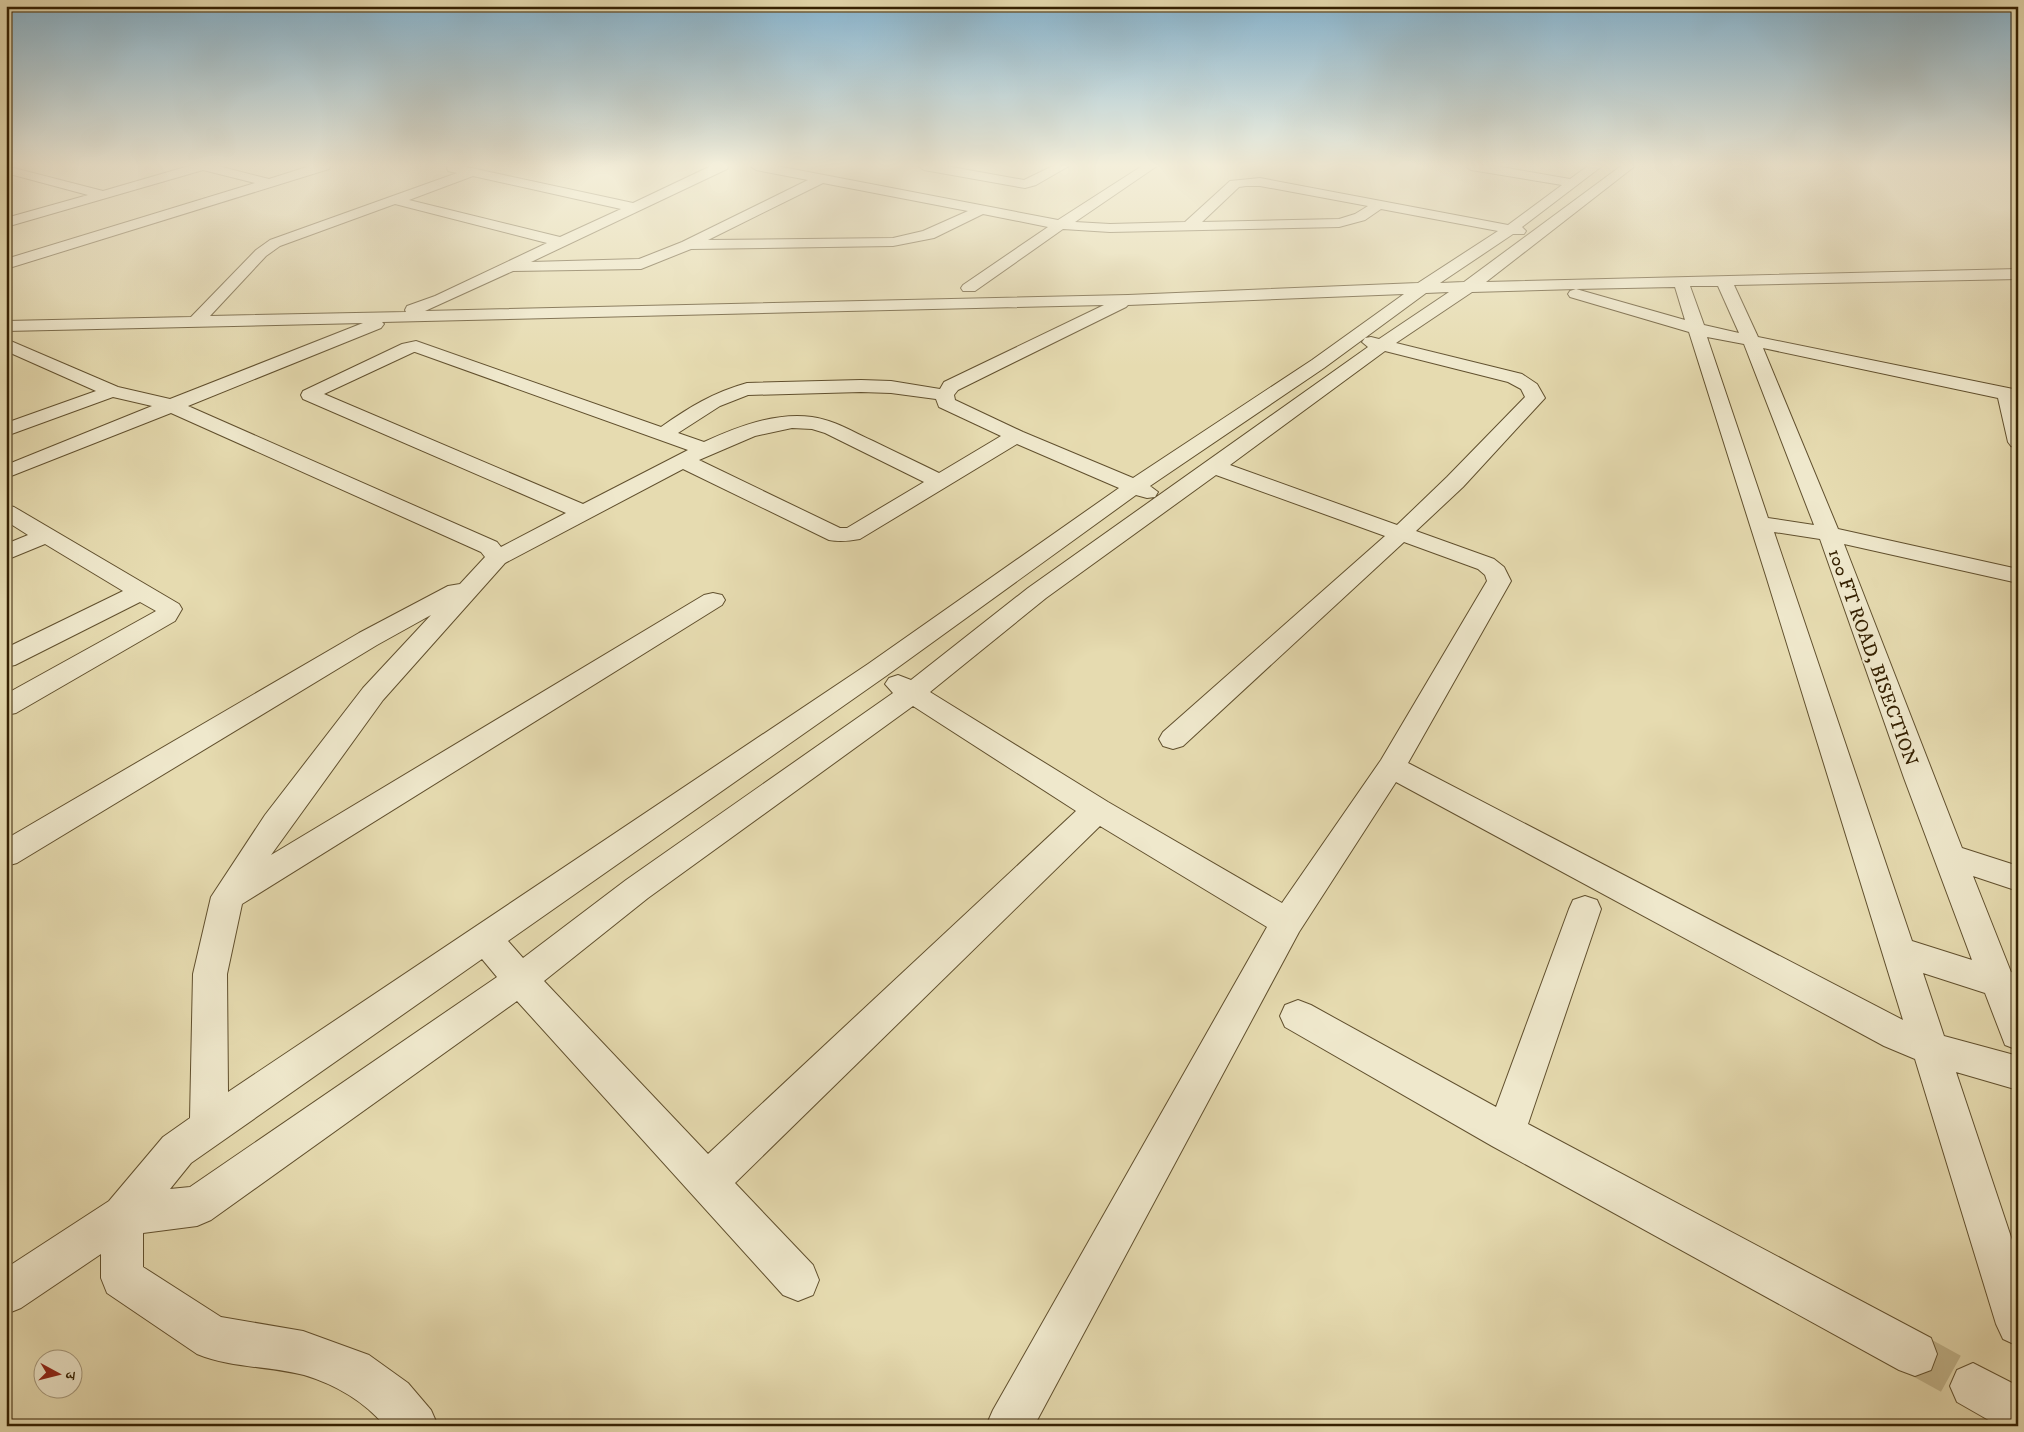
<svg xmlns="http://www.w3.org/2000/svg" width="2024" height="1432" font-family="'IM FELL DW Pica','Noto Serif Devanagari',serif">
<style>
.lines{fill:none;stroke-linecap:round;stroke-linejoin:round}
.minor-tunnel{stroke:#c3b68d;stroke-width:41;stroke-dasharray:41 21;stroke-linecap:butt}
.minor-casing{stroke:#61502e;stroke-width:2}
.minor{fill:#efe8cc;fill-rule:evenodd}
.labels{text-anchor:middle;stroke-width:4;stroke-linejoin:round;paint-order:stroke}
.street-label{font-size:19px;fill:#352102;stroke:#efe8cc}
</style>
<rect width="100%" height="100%" fill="#e6dbb0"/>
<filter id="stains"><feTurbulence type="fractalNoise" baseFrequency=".004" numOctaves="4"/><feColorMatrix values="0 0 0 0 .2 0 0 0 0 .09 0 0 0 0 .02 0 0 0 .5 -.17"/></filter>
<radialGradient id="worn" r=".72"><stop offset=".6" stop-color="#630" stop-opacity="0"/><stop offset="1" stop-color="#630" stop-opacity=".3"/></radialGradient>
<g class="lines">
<path class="minor-tunnel" d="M1915 1354 1973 1386"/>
<defs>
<path id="minor" d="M6 166 103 191 189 166H218L269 179 310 166H330L329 169 6 269V259L255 183 203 170 6 227V218L88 195 6 173Z
M448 166H462L633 203 711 166H728L727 169 531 262 639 259 682 242 808 180 756 170 750 166H777L1058 220 1142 166H1157L1075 222 1110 224 1185 222 1230 181 1260 178 1508 225 1562 185 1471 170 1465 166H1495L1570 179 1588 166H1602L1522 227 1526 231 1524 234H1513L1440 283 1464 282 1621 166H1635L1486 282 2018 269V279L1734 285 1758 337 2018 390V448L2011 446 2008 442 1998 398 1763 348 1838 529 2018 569V583L1844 544 1962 848 2018 866V891L1973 876 2011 972 2018 974V1050L2005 1045 1985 993 1923 973 1944 1036 2018 1056V1090L1956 1072 2018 1258V1346L2003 1339 1996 1324 1915 1059 1884 1046 1396 782 1299 932 1034 1426H986L993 1410 1267 927 1100 826 735 1183 813 1265 819 1280 813 1295 798 1301 783 1295 517 1001 211 1220 197 1226 143 1233V1267L221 1317 303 1331 369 1355 408 1383 431 1410 438 1426H385C364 1401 334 1384 304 1375 269 1366 231 1368 197 1354L107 1293 101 1278V1254L21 1308 6 1314V1268L109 1201 163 1137 190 1118 193 974 211 897 265 815 363 688 431 615 377 645 17 863 6 866V839L359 633 448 586 460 584 485 557 481 552 171 413 6 478V465L152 406 113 397 6 436V423L96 391 6 351V339L118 387 170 399 363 323 6 331V321L191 317 256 250 270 240 457 173 448 171 447 168ZM473 176 621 209 560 237 409 200ZM823 183 968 211 923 231 893 238 708 240ZM1246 186H1260L1368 206 1355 214 1339 219 1202 222 1239 187ZM395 204 547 243 435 296 407 306 405 310 406 312 210 316 266 256 280 246ZM1381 209 1498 231 1418 283 1128 295 425 311 513 271 641 269 691 249 893 246 934 238 983 214 1048 227 963 285 961 288 963 291H975L1063 229 1110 232 1339 227 1365 220ZM1690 286H1718L1739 333 1704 325ZM1675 287 1685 320 1576 289ZM1576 289 1570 291 1568 294 1570 297 1689 332 1767 579 1903 1020 1408 763 1511 581 1504 567 1494 559 1416 531 1463 487 1545 398 1537 384 1522 374 1396 343 1472 292ZM1449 292 1379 339 1371 337 1365 338 1362 342 1368 347 1028 588 911 680 898 675 889 678 885 684 893 693 626 880 523 958 508 941 886 676 1136 495 1147 498 1155 497 1158 492 1150 486 1324 368 1426 293ZM1404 294 1312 360 1133 478 1023 432 955 400 954 395 958 390 1126 307 1128 305ZM1104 305 944 382 940 389 891 381 861 380 747 383C714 392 688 408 661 427L416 341 402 344 303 391 301 395 303 399 566 513 501 547 497 542 188 406 381 328 384 324 382 322ZM1707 337 1744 344 1814 525 1768 518ZM1385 351 1508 382 1521 389 1525 397 1447 477 1397 525 1230 465ZM414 352H415L688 450 583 504 324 394ZM861 392 891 393 936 399 939 407 1001 436 939 473C917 462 895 452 873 441 853 432 834 420 812 417 775 412 737 427 704 442L678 433 720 406 748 395ZM792 428 812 429 825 433 924 482 847 528H840L699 460 755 436ZM1017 444 1119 488 868 664 228 1092 227 974 242 904 722 605 725 600 722 595 713 593 704 595 271 855 383 700 505 563 683 469 829 540C840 542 849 541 860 539ZM1216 475 1385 536 1163 732 1159 739 1163 746 1173 749 1183 746 1404 542 1478 569 1485 575 1487 581 1381 760 1282 903 1108 802 930 692 1046 598ZM1774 532 1820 539 1904 778 1972 960 1912 941ZM913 706 1076 811 708 1154 544 981 648 898ZM482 959 497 977 190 1187 170 1189 191 1163Z
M918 166H946L1024 180 1053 166H1069L1036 185 1025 188 924 170Z
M6 505 14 507 179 604 182 609 175 621 16 713 6 715V694L156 611 140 602 15 665 6 667V648L123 591 45 544 6 560V544L28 535 6 521Z
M1585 896 1597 900 1601 909 1528 1124 1931 1338 1937 1354 1931 1370 1915 1376 1899 1370 1492 1146 1285 1027 1280 1016 1285 1005 1298 1000 1311 1005 1496 1107 1569 909 1573 900Z
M1973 1363 2018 1386V1426H1999L1957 1402 1950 1386 1957 1370Z"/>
</defs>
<use href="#minor" class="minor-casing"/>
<use href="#minor" class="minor"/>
</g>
<linearGradient id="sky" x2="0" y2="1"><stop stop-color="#87b6d2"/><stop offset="0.45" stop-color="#f4efdb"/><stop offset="1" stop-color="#f4efdb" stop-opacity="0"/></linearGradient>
<rect width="2024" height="367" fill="url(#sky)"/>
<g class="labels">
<g class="street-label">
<text transform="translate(1874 657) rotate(70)" y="7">100 FT ROAD, BISECTION</text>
</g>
</g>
<rect width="2024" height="1432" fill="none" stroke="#e6dbb0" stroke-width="25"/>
<rect x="8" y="8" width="2009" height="1417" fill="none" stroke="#352102" stroke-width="2.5"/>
<rect x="12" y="12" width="1999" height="1407" fill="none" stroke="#352102"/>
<g transform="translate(58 1374) rotate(97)"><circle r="24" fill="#efe8cc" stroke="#a5987b"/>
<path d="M0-4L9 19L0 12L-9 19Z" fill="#8f2418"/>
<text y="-8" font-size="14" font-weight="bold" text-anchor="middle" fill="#352102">उ</text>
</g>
<rect width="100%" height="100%" filter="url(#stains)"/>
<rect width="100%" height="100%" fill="url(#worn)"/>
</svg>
